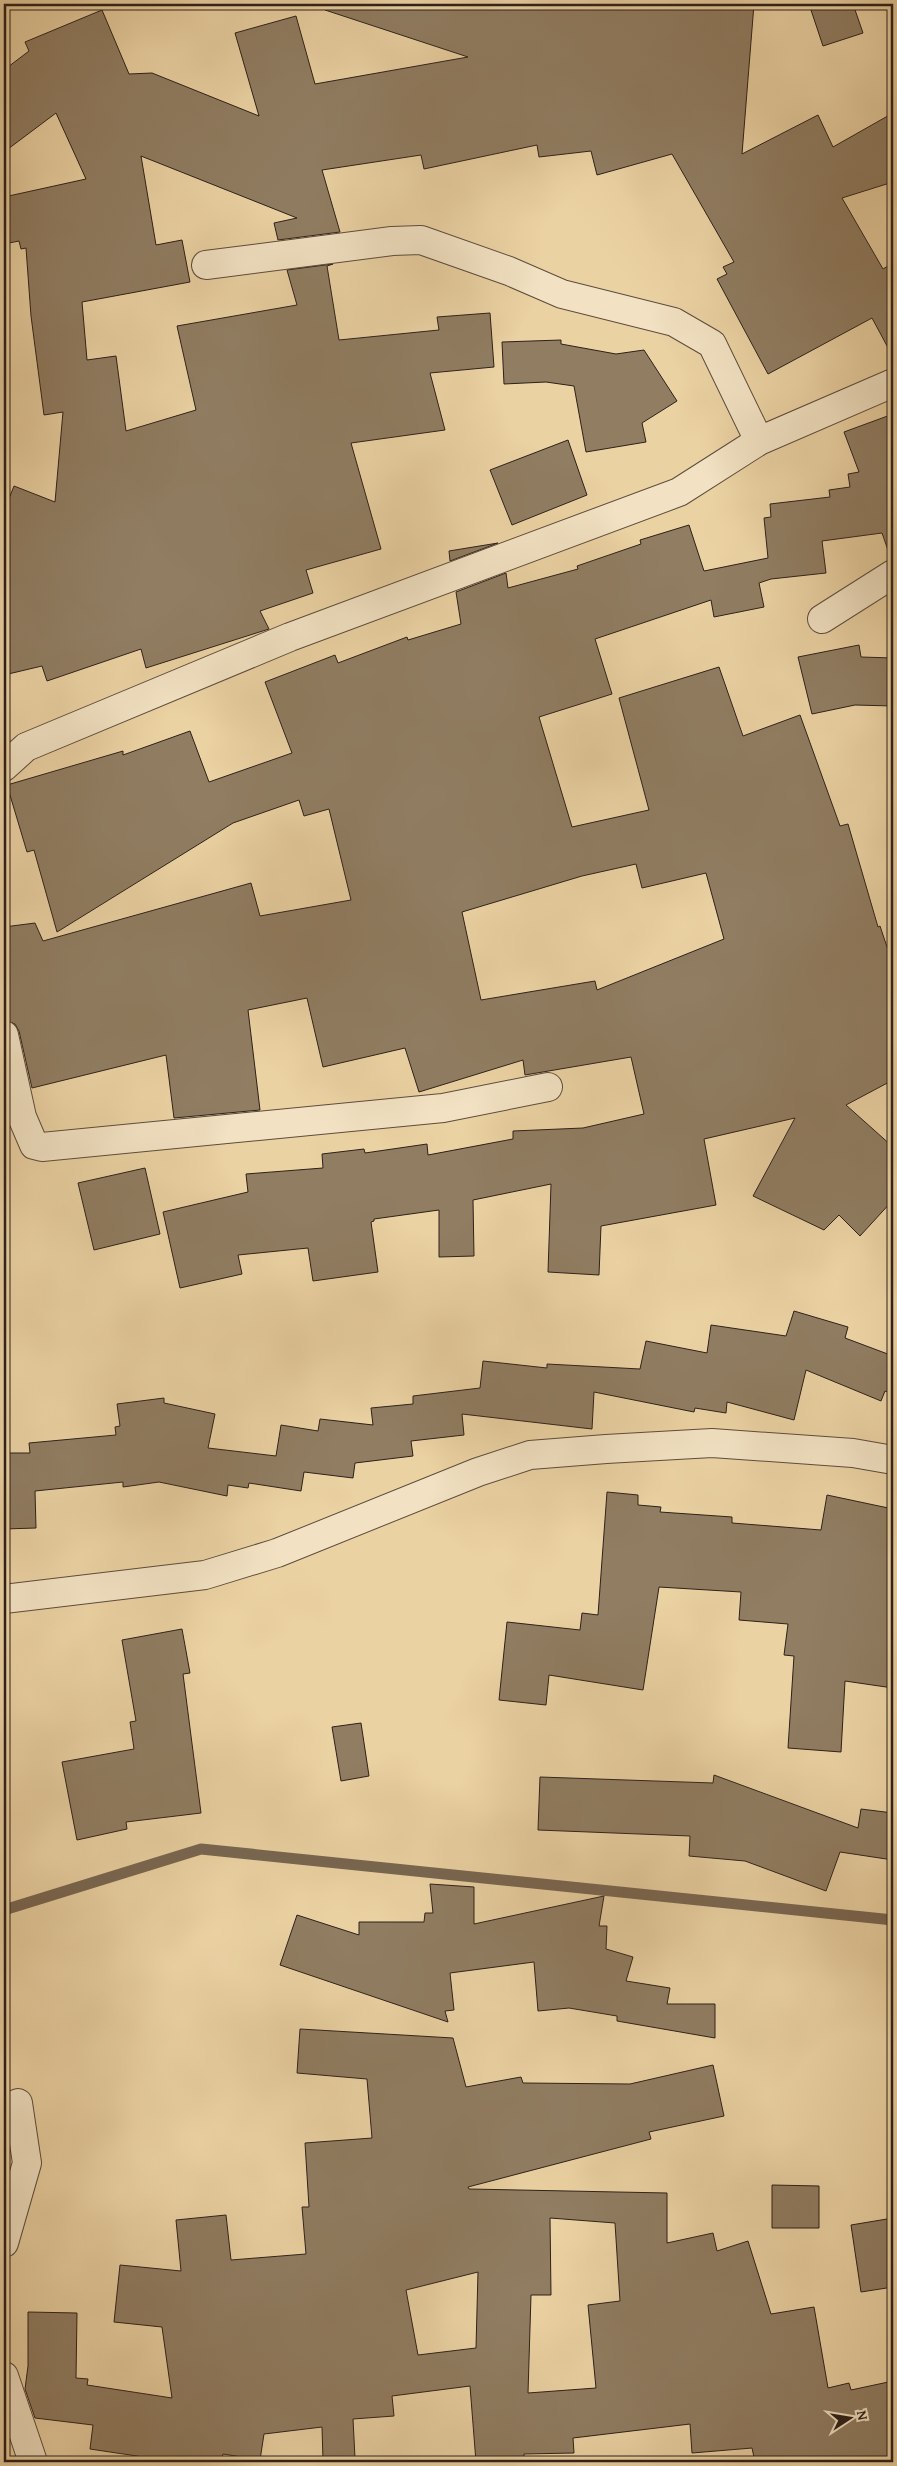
<svg xmlns="http://www.w3.org/2000/svg" width="897" height="2466" font-family="'Gentium Book Plus',serif">
<style>
.lines{fill:none;stroke-linecap:round;stroke-linejoin:round}
.stream{stroke:#786651;stroke-width:11}
.building{fill:#907d62;stroke:#2d201b;fill-rule:evenodd}
.minor-casing{stroke:#5c4c3d;stroke-width:30}
.minor{stroke:#f2e2c3;stroke-width:28}
</style>
<rect width="100%" height="100%" fill="#ebd2a3"/>
<filter id="stains"><feTurbulence type="fractalNoise" baseFrequency=".004" numOctaves="4"/><feColorMatrix values="0 0 0 0 .2 0 0 0 0 .09 0 0 0 0 .02 0 0 0 .5 -.17"/></filter>
<radialGradient id="worn" r=".72"><stop offset=".6" stop-color="#630" stop-opacity="0"/><stop offset="1" stop-color="#630" stop-opacity=".3"/></radialGradient>
<g class="lines">
<path class="stream" d="M4 1910 201 1849 893 1920"/>
</g>
<path class="building" d="M326 4H754L742 154 818 115 833 147 893 113V182L842 198 883 269 893 263V357L872 318 768 374 717 279 727 274 723 267 734 262 672 154 597 175 591 151 539 157 537 145 424 169 421 155 322 170 340 232 278 240 274 223 297 218 141 156 156 245 182 240 190 282 82 302 87 360 116 356 126 431 196 410 177 326 297 305 287 270 333 264 327 266 339 340 439 330 437 317 490 313 494 367 430 373 445 430 351 443 381 549 306 570 313 593 260 611 269 629 146 668 141 649 47 681 42 666 4 675V511L14 486 55 502 63 412 44 415 31 316 26 248 21 249 19 241 4 244V197L86 179 56 113 4 152V70L29 51 25 42 102 10 129 74 152 73 259 116 235 33 296 16 315 84 468 57 325 10Z
M809 4H853L863 33 823 46Z
M561 340V344L616 354 644 350 677 401 642 423 646 442 586 452 574 386 546 382 504 384 502 342Z
M893 414V555L890 556 882 533 822 541 826 573 771 579 759 583 764 607 714 617 711 600 595 639 612 694 539 717 572 827 649 810 619 698 719 667 743 736 800 715 840 826 848 824 878 927 880 926 893 965V1080L846 1105 893 1147V1200L860 1236 839 1215 824 1230 753 1196 795 1118 704 1139 716 1205 601 1226 599 1275 548 1272 551 1184 473 1200 474 1256 439 1257V1210L374 1219V1221L371 1222 378 1272 313 1281 308 1248 238 1255 242 1274 180 1288 163 1212 248 1192 246 1174 323 1168 322 1154 364 1149 365 1153 427 1144 428 1155 513 1139V1131L583 1128 644 1114 631 1057 525 1075 523 1060 419 1092 405 1048 323 1067 307 998 248 1010 260 1110 174 1118 166 1055 32 1088 19 1031 15 1024 4 1020V927L35 923 43 941 251 883 260 916 351 900 329 809 304 816 299 800 233 823 57 932 34 850 27 852 7 785 123 751V755L190 731 209 782 292 753 265 682 335 655 338 663 407 637 408 640 461 624 456 592 506 573 508 588 578 569 577 566 641 544 640 540 689 525 704 571 768 558 764 518 771 517 770 504 830 497 829 490 850 487 848 474 859 472 844 432ZM636 864 642 888 706 873 724 939 597 990 595 981 481 1000 462 912 582 876Z
M568 440 587 495 512 525 490 470Z
M498 543 450 561 449 551Z
M859 645 861 657 893 658V706L855 705 812 714 798 657Z
M145 1168 160 1234 94 1250 78 1183Z
M794 1311 848 1327 845 1338 893 1356V1394L885 1391 881 1401 806 1370 794 1420 727 1402 726 1413 695 1408 694 1412 594 1392 592 1429 462 1414 464 1435 411 1441 413 1456 355 1463 353 1478 304 1472 301 1491 249 1483 248 1488 228 1485 227 1496 159 1482 123 1487V1482L35 1491 36 1528 4 1529V1453H30L29 1443 116 1435 115 1427 120 1426 117 1404 164 1398V1403L215 1414 208 1448 276 1456 281 1425 318 1431 320 1419 373 1425 371 1408 413 1404V1396L480 1388 483 1361 547 1368V1364L640 1369 646 1341 707 1353 711 1325 786 1336Z
M607 1492 638 1495V1505L661 1507 660 1512 732 1517V1523L821 1530 827 1495 893 1509V1688L845 1681 841 1752 788 1748 794 1656 784 1655 788 1624 739 1620 741 1592 659 1587 643 1690 549 1675 546 1705 499 1700 507 1622 580 1630 582 1613 598 1615Z
M182 1629 190 1673 183 1674 201 1813 126 1822 127 1829 77 1840 62 1762 134 1749 130 1722 136 1721 122 1640Z
M361 1723 369 1776 341 1781 332 1727Z
M714 1775 858 1828 861 1809 893 1813V1860L840 1852 826 1891 745 1861 689 1856 690 1836 538 1830 540 1777 713 1783Z
M430 1884 474 1887V1924L604 1896 599 1926H607L606 1949 633 1957 626 1981 670 1988 667 2004H715V2038L617 2021V2016L569 2008 538 2011 534 1962 450 1973 454 2010 445 2011 448 2022 280 1965 297 1915 359 1935V1922H424L425 1913H433Z
M300 2029 453 2038 466 2087 521 2077 523 2083 630 2084 713 2065 724 2116 649 2132 651 2139 468 2187 469 2189 667 2193V2243L713 2233 717 2251 748 2241 771 2314 814 2307 828 2388 849 2383 851 2390 893 2381V2462H755L752 2448 692 2453 690 2424 573 2438 574 2453 524 2454V2459L476 2462 470 2386 392 2396 394 2416 353 2419 355 2458 323 2460 322 2427 264 2434 260 2460 223 2454 221 2462H177L90 2449 93 2425 35 2418 25 2389 28 2366V2312L77 2313 76 2378 88 2379 87 2385 172 2398 162 2327 114 2322 120 2265 181 2271 176 2220 226 2215 231 2260 306 2254 302 2207H309L305 2143 372 2138 367 2079 297 2073ZM550 2218 615 2223 620 2301 588 2305 596 2388 528 2393 531 2295H551ZM478 2272 476 2348 418 2355 406 2290Z
M772 2185 819 2186V2228H772Z
M893 2218V2287L861 2292 851 2225Z"/>
<g class="lines">
<defs>
<path id="minor" d="M206 265 392 241 421 240 509 271 562 294 674 322 712 344 759 441
M822 619 893 574
M4 767 26 747 290 637 679 492 759 441 893 383
M4 1035 22 1117 34 1145 42 1147 443 1108 548 1087
M4 1599 205 1575 277 1553 478 1472 530 1455 606 1449 712 1443 853 1453 893 1460
M4 2243 27 2163 18 2103
M4 2376 33 2462"/>
</defs>
<use href="#minor" class="minor-casing"/>
<use href="#minor" class="minor"/>
</g>
<rect width="897" height="2466" fill="none" stroke="#ebd2a3" stroke-width="20"/>
<rect x="5" y="5" width="887" height="2456" fill="none" stroke="#2d201b" stroke-width="2.5"/>
<rect x="10" y="10" width="877" height="2446" fill="none" stroke="#2d201b"/>
<g transform="translate(850 2418) rotate(78)" stroke="#f2e2c3" stroke-width="4" paint-order="stroke">
<path d="M0-4L9 19L0 12L-9 19Z" fill="#2d201b"/>
<text y="-8" font-size="14" font-weight="bold" text-anchor="middle" fill="#2d201b">N</text>
</g>
<rect width="100%" height="100%" filter="url(#stains)"/>
<rect width="100%" height="100%" fill="url(#worn)"/>
</svg>
